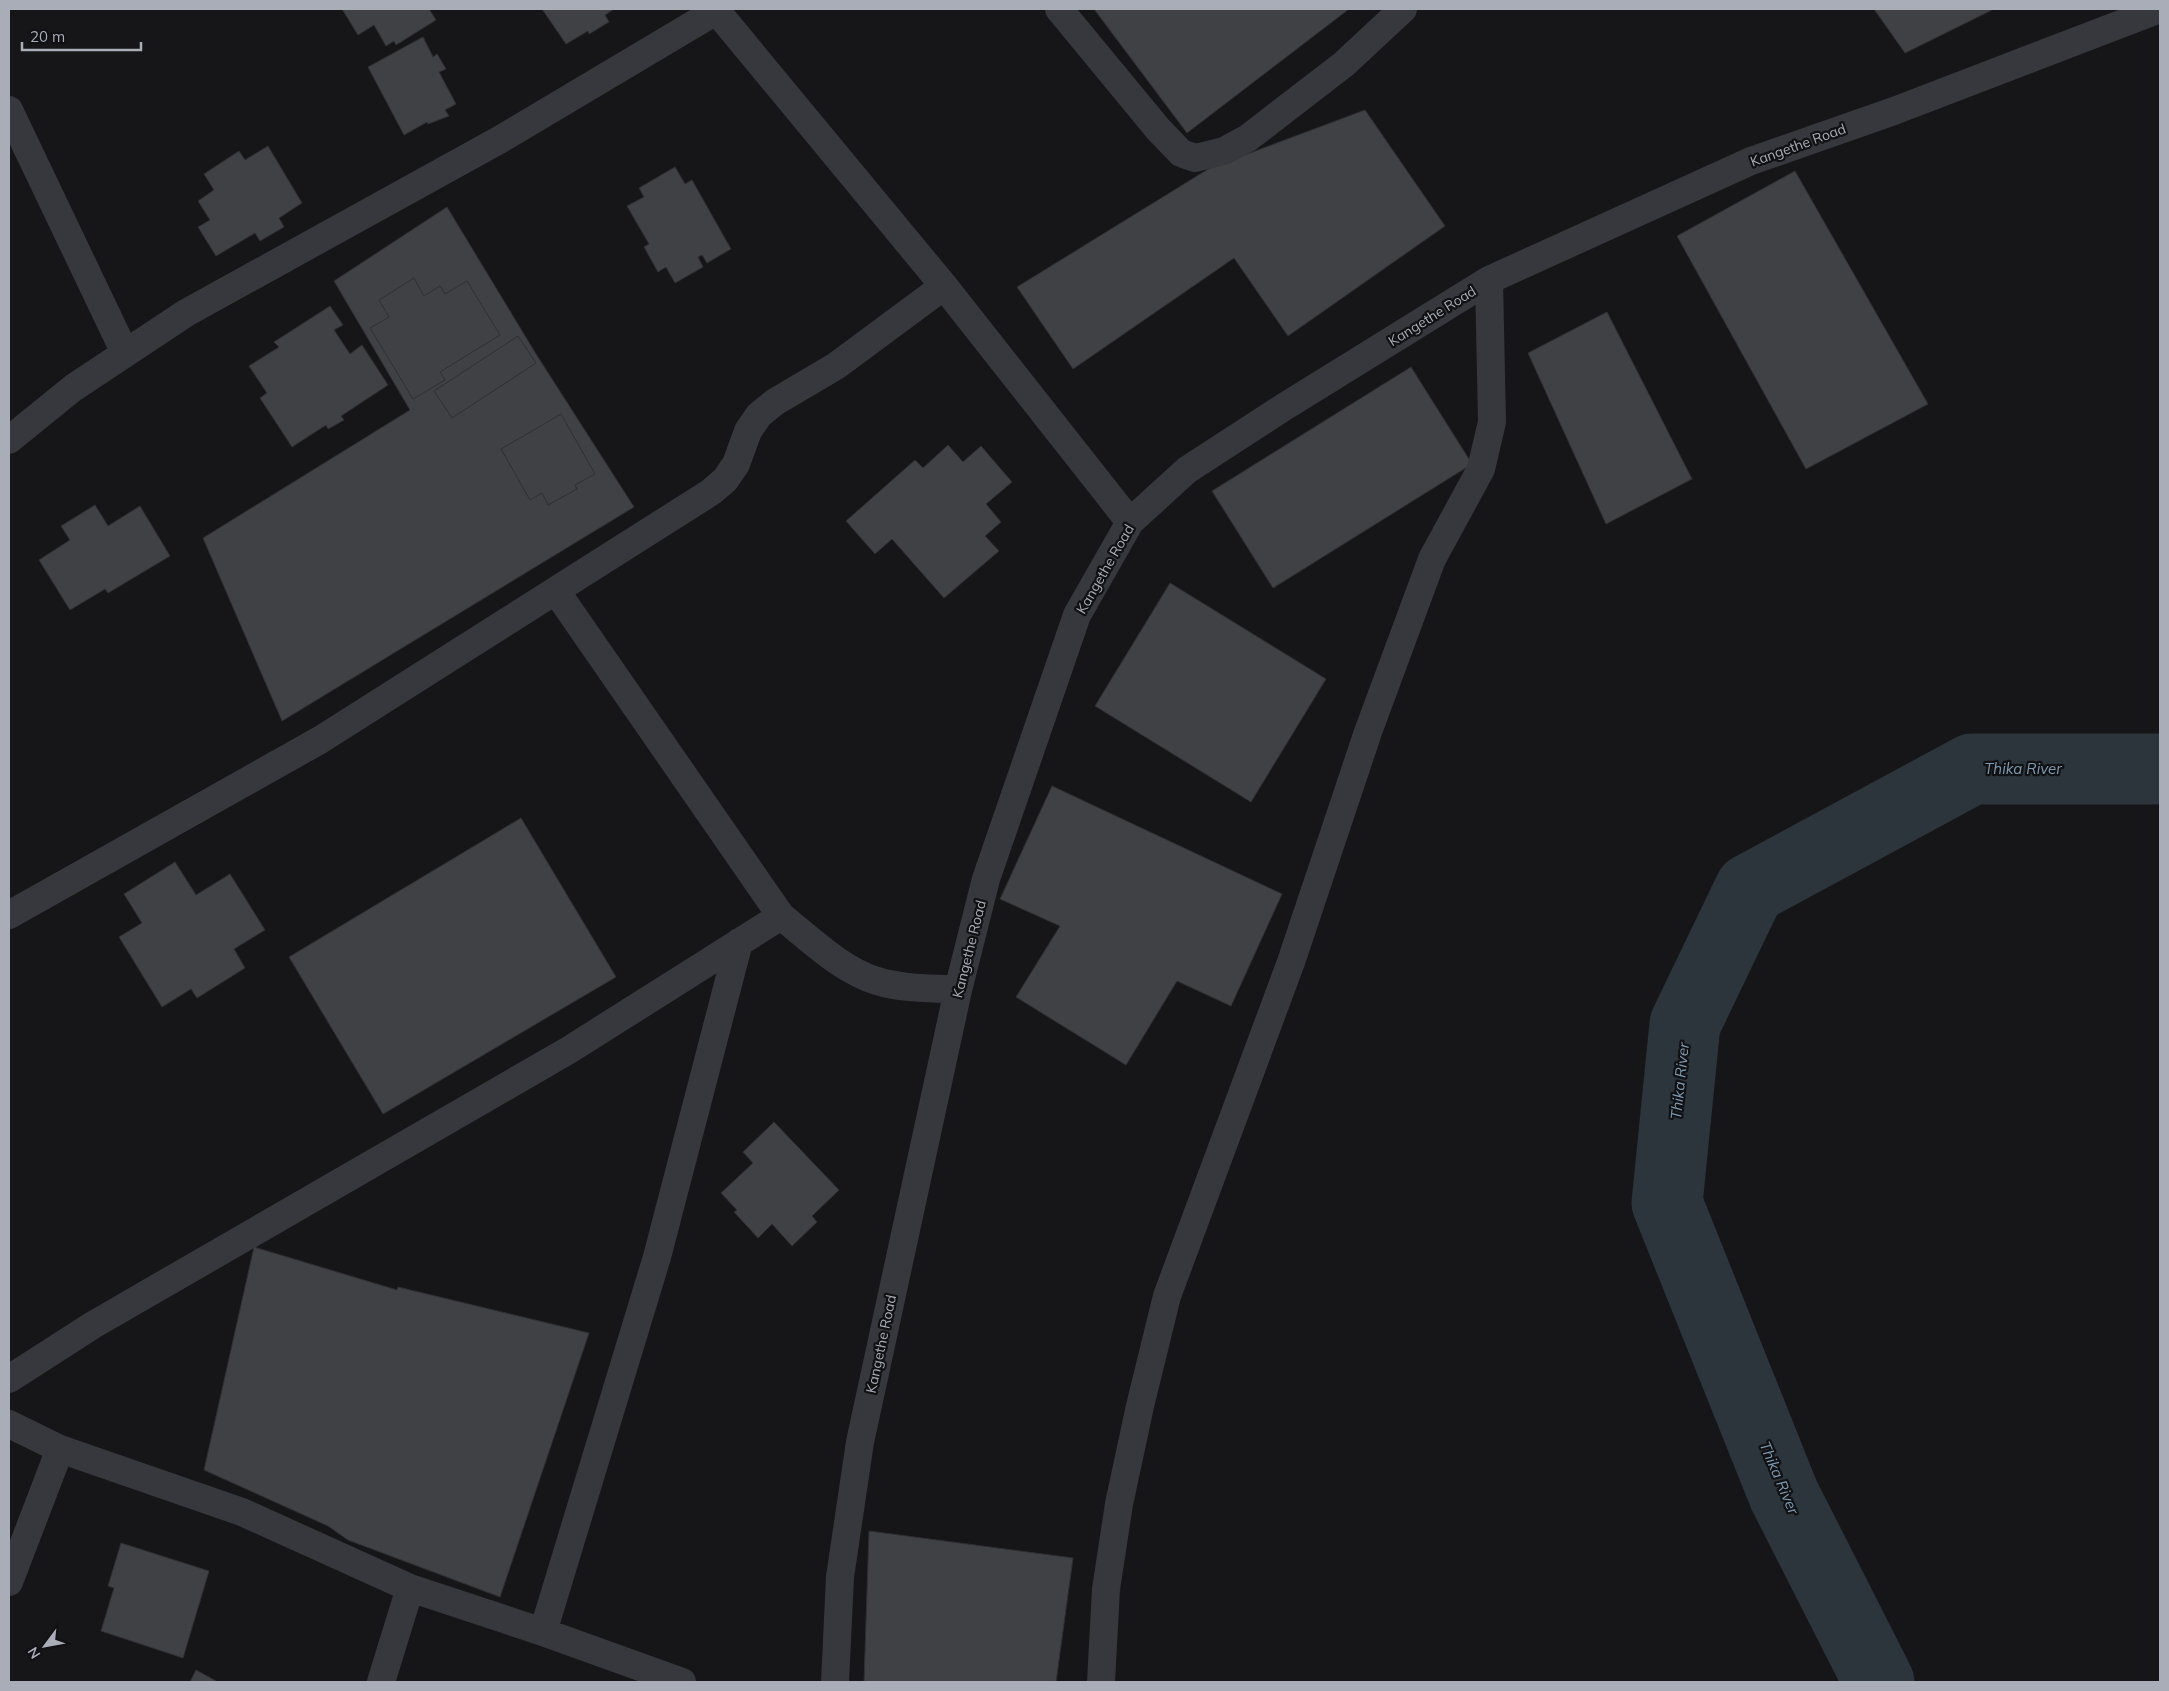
<svg xmlns="http://www.w3.org/2000/svg" width="2169" height="1691" font-family="Mulish,sans-serif">
<style>
.lines{fill:none;stroke-linecap:round;stroke-linejoin:round}
.river{stroke:#2c353c;stroke-width:71}
.building{fill:#404145;stroke:#303034}
.minor{stroke:#37383d;stroke-width:28}
.labels{text-anchor:middle;stroke-width:4.5;stroke-linejoin:round;paint-order:stroke}
.street-label{font-size:14px;fill:#a8adb8;stroke:#111113}
.water-label{font-size:15px;font-style:italic;fill:#7f9bb3;stroke:#111113}
</style>
<rect width="100%" height="100%" fill="#161618"/>
<g class="lines">
<path class="river" d="M1879 1682 1784 1495 1667 1203 1685 1024 1750 889 1972 769H2160"/>
</g>
<path class="building" d="M342 9H429L436 20 396 45 394 41 386 46 374 25 358 35Z
M542 9H614L605 15 609 22 589 34 588 31 566 44Z
M1094 9H1349L1187 133Z
M1874 9H1994L1905 53Z
M423 37 433 57 437 54 446 69 439 72 456 104 445 110 449 116 428 124 427 122 404 135 368 67Z
M1365 110 1445 226 1288 336 1234 258 1073 369 1017 287 1210 168Z
M268 146 302 203 279 218 284 227 260 241 255 233 216 256 198 227 210 220 198 201 214 190 204 174 239 151 245 160Z
M675 167 685 184 692 180 731 249 707 263 702 255 698 257 703 267 675 283 666 267 658 272 644 247 649 244 627 206 644 197 639 188Z
M1795 171 1928 404 1806 469 1677 236Z
M447 207 536 354 634 507 282 721 203 538 410 410 334 281Z
M414 278 424 296 440 286 445 294 467 281 500 335 440 372 445 380 413 399 370 328 389 317 379 300Z
M330 306 343 325 334 330 350 354 362 345 388 385 341 416 344 420 328 429 326 425 292 447 260 398 267 393 249 366 279 347 274 342Z
M1607 312 1692 479 1606 524 1528 353Z
M518 336 536 363 452 418 434 391Z
M1411 367 1472 464 1273 588 1212 491Z
M561 414 595 474 575 485 577 489 548 505 542 493 530 500 501 449Z
M948 445 963 462 981 446 1012 482 986 504 1001 522 985 536 999 551 944 598 892 539 875 554 846 521 915 460 923 468Z
M95 505 108 526 140 506 170 556 108 593 105 589 70 610 39 560 70 540 61 526Z
M1170 583 1326 679 1251 802 1095 706Z
M1052 786 1282 894 1231 1006 1177 981 1126 1065 1016 997 1060 926 1000 899Z
M521 818 616 977 383 1114 289 957Z
M175 862 196 895 230 874 265 930 234 949 245 968 197 998 191 989 162 1007 119 937 142 923 124 894Z
M774 1122 839 1190 812 1216 817 1222 792 1246 772 1224 758 1238 734 1212 737 1210 721 1193 753 1163 743 1152Z
M254 1247 397 1290 398 1287 589 1333 500 1597 348 1540 328 1526 204 1470Z
M869 1531 1073 1558 1056 1682H864Z
M121 1543 209 1571 183 1658 101 1631 114 1588 108 1586Z
M196 1670 218 1682H190Z"/>
<g class="lines">
<path class="minor" d="M715 9 944 286 1130 522
M1059 9 1158 129 1181 153 1195 158 1224 151 1248 138 1344 64 1403 9
M9 110 125 353
M9 440 73 388 186 313 501 139 716 11
M556 591 781 916
M9 915 320 740 711 492 725 480 736 464 748 431 759 415 775 402 836 366 944 286
M9 1379 93 1325 569 1050 781 916C810 939 841 970 877 981 903 989 932 988 958 990
M9 1424 60 1449 242 1512 410 1588 543 1632 682 1682
M9 1582 60 1449
M543 1632 657 1257 739 942
M381 1682 410 1588
M835 1682 840 1577 860 1442 958 990 986 879 1077 615 1130 522 1187 470 1284 407 1489 280 1751 161 1894 111 2160 9
M1101 1682 1106 1589 1119 1504 1140 1406 1167 1296 1291 962 1368 732 1432 559 1481 469 1492 422 1489 280"/>
</g>
<g class="labels">
<g class="street-label">
<text transform="translate(1798 145) rotate(-20)" y="5">Kangethe Road</text>
<text transform="translate(1432 316) rotate(-32)" y="5">Kangethe Road</text>
<text transform="translate(1105 569) rotate(-60)" y="5">Kangethe Road</text>
<text transform="translate(969 949) rotate(-76)" y="5">Kangethe Road</text>
<text transform="translate(881 1344) rotate(-78)" y="5">Kangethe Road</text>
</g>
<g class="water-label">
<text x="2023" y="774">Thika River</text>
<text transform="translate(1680 1081) rotate(-84)" y="5">Thika River</text>
<text transform="translate(1779 1478) rotate(67)" y="5">Thika River</text>
</g>
</g>
<rect width="2169" height="1691" fill="none" stroke="#a8adb8" stroke-width="20"/>
<g transform="translate(45 1646) rotate(238)" stroke="#111113" stroke-width="4" paint-order="stroke">
<path d="M0-4L9 19L0 12L-9 19Z" fill="#a8adb8"/>
<text y="-8" font-size="14" font-weight="bold" text-anchor="middle" fill="#a8adb8">N</text>
</g>
<path d="M22 42v8h119v-8" fill="none" stroke="#a8adb8" stroke-width="2.5"/>
<text x="30" y="42" font-size="15" fill="#a8adb8" stroke="#111113" stroke-width="4" paint-order="stroke">20 m</text>
</svg>
